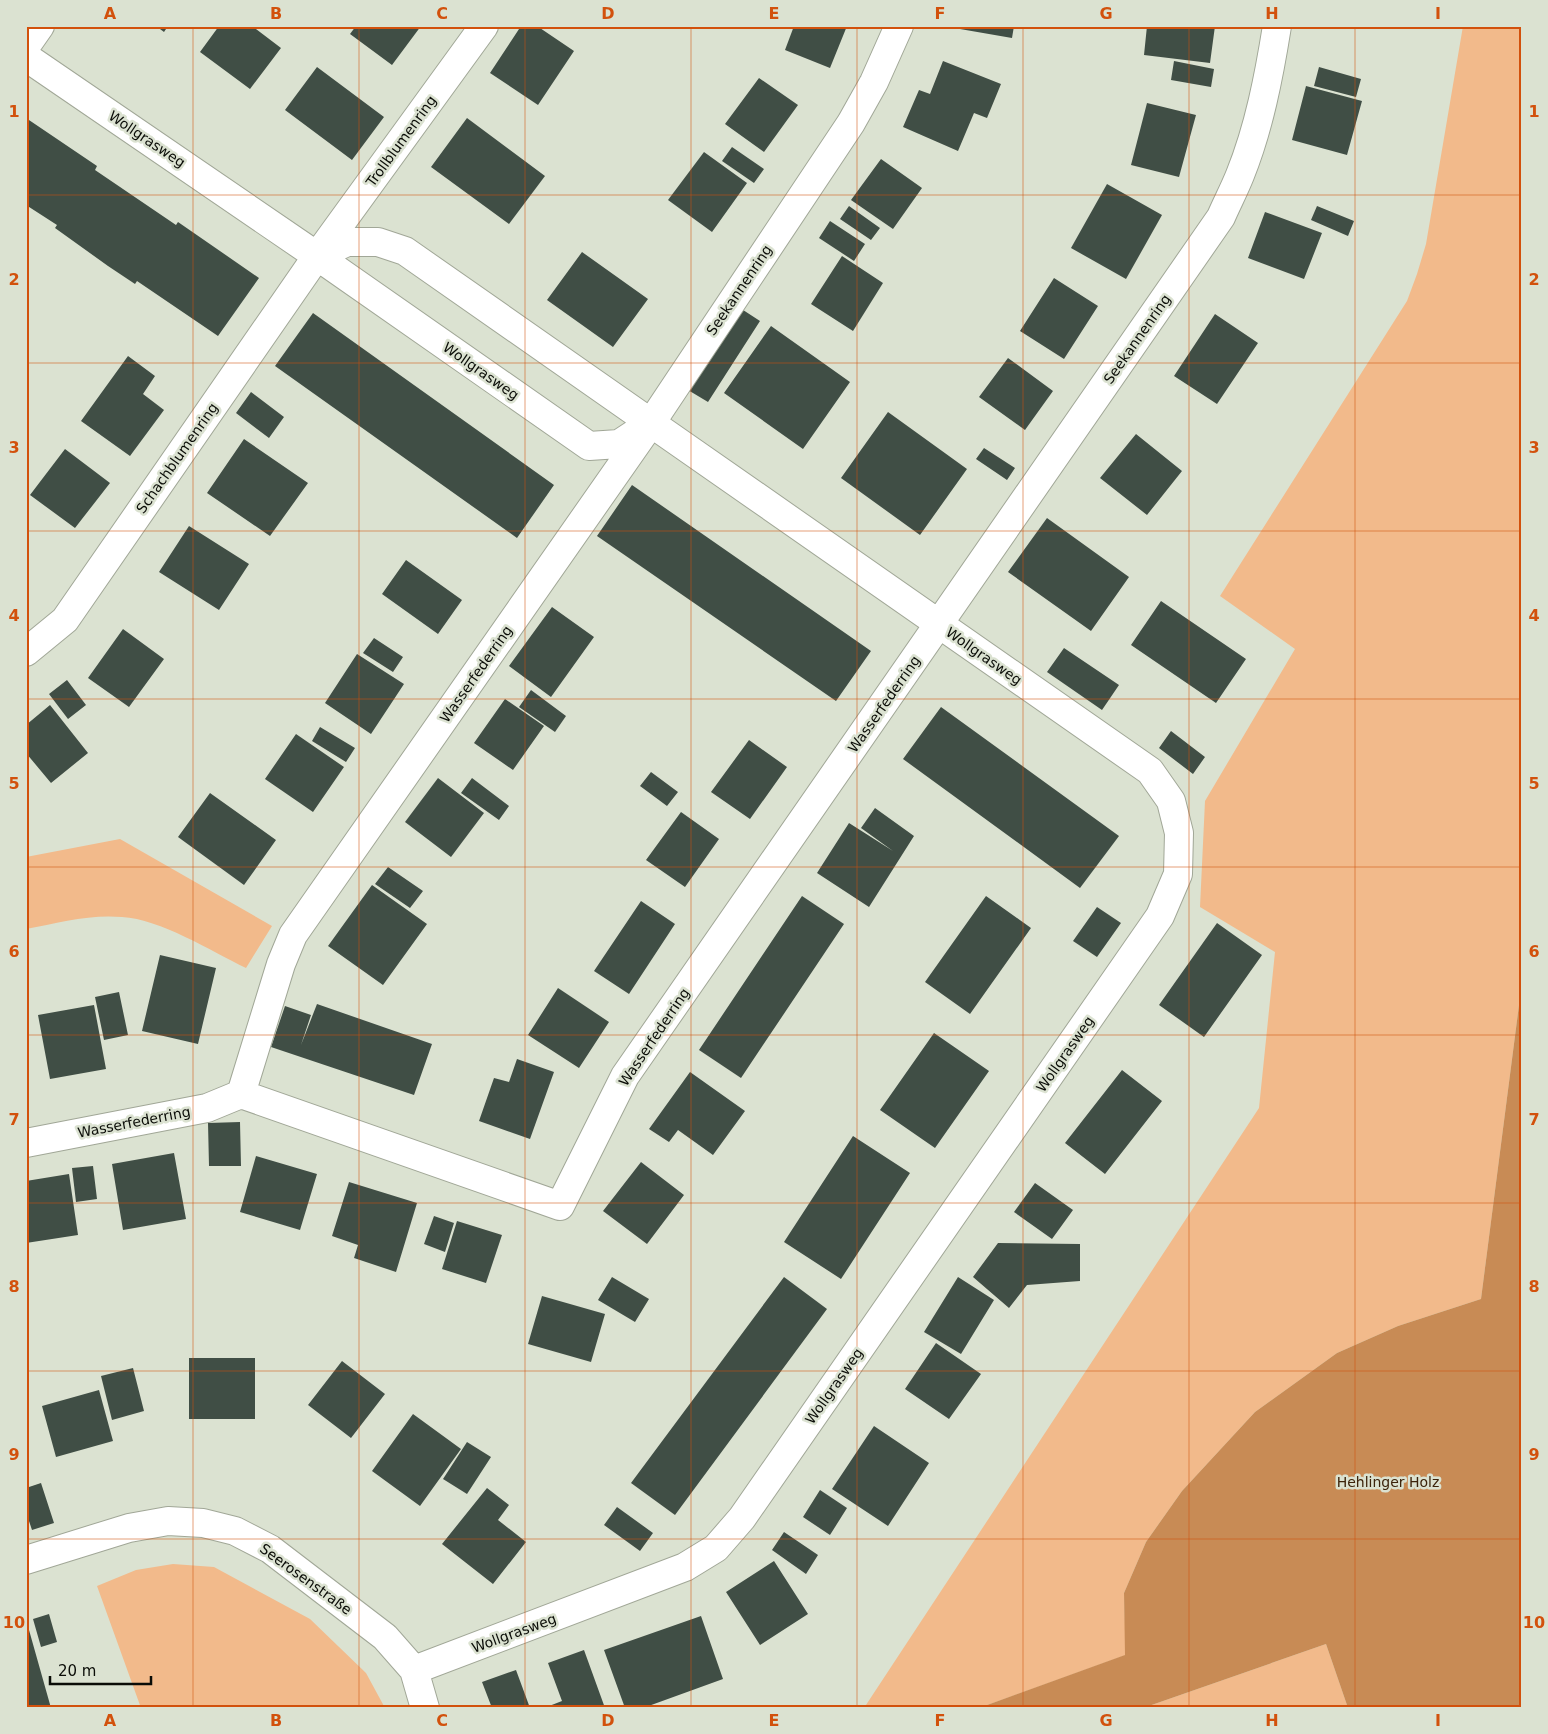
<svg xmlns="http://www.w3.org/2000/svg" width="1548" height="1734" font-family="'DejaVu Sans',sans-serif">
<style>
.green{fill:#f2ba8b}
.forest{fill:#c88b55}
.building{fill:#404e45}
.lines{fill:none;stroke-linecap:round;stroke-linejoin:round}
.minor-casing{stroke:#a1a797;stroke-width:30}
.minor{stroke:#fff;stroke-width:28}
.grid{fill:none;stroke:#d2510c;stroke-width:1;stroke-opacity:0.55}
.labels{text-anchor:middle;stroke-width:5;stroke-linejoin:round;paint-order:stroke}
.street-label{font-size:14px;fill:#0a0c07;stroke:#dbe2d1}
.park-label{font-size:14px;fill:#3c230a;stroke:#dbe2d1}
.neatline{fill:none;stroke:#d2510c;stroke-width:2}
.grid-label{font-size:16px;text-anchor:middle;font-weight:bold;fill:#d2510c}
</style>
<rect width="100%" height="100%" fill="#dbe2d1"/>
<path class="green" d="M1463 26H1522V982L1481 1299 1398 1326 1337 1353 1255 1412 1182 1491 1146 1542 1124 1593 1126 1655 979 1708H864L1259 1108 1275 952 1200 907 1205 801 1295 649 1220 596 1407 301 1417 274 1426 244Z
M120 839 272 926 246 968C211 951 160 919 122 917 90 914 58 923 26 929V857Z
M173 1564 214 1567 310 1619 366 1673 385 1708H141L97 1586 136 1570Z
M1326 1644 1348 1708H1143Z"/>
<path class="forest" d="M1522 982V1708H1348L1326 1644 1143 1708H979L1125 1655 1124 1593 1146 1542 1182 1491 1255 1412 1337 1353 1398 1326 1481 1299Z"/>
<path class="building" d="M156 26H168L164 32Z
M219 26H252L281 48 250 89 200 52Z
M356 26H421L392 65 350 34Z
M521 26H537L574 51 538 105 490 73Z
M622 26H636L635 29 622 28Z
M794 26H847L830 68 785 50Z
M961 26H1014L1012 38 960 29Z
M1147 26H1215L1210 63 1144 55Z
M943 61 1001 84 987 118 974 113 958 151 903 127 919 90 930 94Z
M1174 61 1214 69 1211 87 1171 80Z
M317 67 384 117 352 160 285 110Z
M1319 67 1361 79 1356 97 1314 86Z
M759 78 798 105 764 152 725 124Z
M1306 86 1362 101 1347 155 1292 140Z
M1147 103 1196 115 1179 177 1131 165Z
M26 118 97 166 95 170 176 225 178 222 259 278 218 336 137 281 135 284 108 266 55 228 57 225 26 205Z
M467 118 545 176 509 224 431 167Z
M732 147 764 169 754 183 722 161Z
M704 152 747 183 712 232 668 200Z
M881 159 922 188 893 229 851 200Z
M1107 184 1162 215 1126 279 1071 248Z
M849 206 880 228 871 240 840 219Z
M1317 206 1354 221 1348 236 1311 220Z
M1265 212 1322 233 1304 279 1248 258Z
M830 221 865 244 854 261 819 238Z
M582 252 648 299 613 347 547 300Z
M842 256 883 283 853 331 811 304Z
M1054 278 1098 306 1064 359 1020 331Z
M740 308 760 321 708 402 688 390Z
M313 313 554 485 517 538 275 366Z
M1215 314 1258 343 1217 404 1174 376Z
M771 326 850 382 803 449 724 393Z
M128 356 155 376 143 394 164 410 130 456 81 421Z
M1008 358 1053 391 1025 430 979 397Z
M251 392 284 417 269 438 236 413Z
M888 412 967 469 920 535 841 478Z
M1136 434 1182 471 1147 515 1100 478Z
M244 439 308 483 270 536 207 493Z
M984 448 1015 468 1007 480 976 459Z
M65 449 110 483 75 528 30 495Z
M632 485 871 651 836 701 597 536Z
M1047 518 1129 577 1091 631 1008 572Z
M189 526 249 564 219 610 159 572Z
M406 560 462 600 438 634 382 594Z
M1161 601 1246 659 1216 703 1131 645Z
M552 607 594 637 551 697 509 666Z
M123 629 164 659 129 707 88 678Z
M374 638 403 657 393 672 363 653Z
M1064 648 1119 685 1102 710 1047 672Z
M357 654 404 684 371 734 325 703Z
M67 680 86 705 68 719 49 694Z
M531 690 566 716 555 732 519 707Z
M505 699 544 726 513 770 474 743Z
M50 705 88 753 51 783 26 753V725Z
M941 707 1119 836 1080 888 903 759Z
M320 727 355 748 346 762 312 741Z
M1171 731 1205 757 1193 774 1159 748Z
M296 734 344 767 313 812 265 779Z
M749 740 787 767 750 819 711 792Z
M651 772 678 792 667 806 640 786Z
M438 778 484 813 451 857 405 822Z
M472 778 509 806 499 820 461 793Z
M210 793 276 840 244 885 178 837Z
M875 808 914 836 869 907 817 873 849 823 893 851 861 828Z
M681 812 719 839 685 887 646 860Z
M388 867 423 891 410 908 375 884Z
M372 885 427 924 383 985 328 946Z
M802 896 844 924 741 1078 699 1050Z
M986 896 1031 928 970 1014 925 982Z
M641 901 675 924 629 994 594 971Z
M1097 907 1121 923 1097 957 1073 941Z
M1217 923 1262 955 1204 1037 1159 1005Z
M160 955 216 968 198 1044 142 1031Z
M558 988 609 1022 579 1068 528 1035Z
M119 992 128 1035 104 1040 95 997Z
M317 1004 432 1044 414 1095 271 1047 285 1006 311 1015 301 1045Z
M94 1005 106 1069 50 1079 38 1015Z
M934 1033 989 1071 935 1148 880 1110Z
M517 1059 554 1072 530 1139 479 1121 494 1078 509 1082Z
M1122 1070 1162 1101 1105 1174 1065 1143Z
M690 1072 745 1111 713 1155 678 1130 669 1142 649 1129Z
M240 1122 241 1166H209L208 1123Z
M853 1136 910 1173 841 1279 784 1242Z
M174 1153 186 1219 123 1230 112 1164Z
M256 1156 317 1174 300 1230 240 1212Z
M641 1162 684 1195 647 1244 603 1211Z
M93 1166 97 1199 76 1202 72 1168Z
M69 1174 78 1235 26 1243V1181Z
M349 1182 417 1203 396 1272 354 1258 358 1245 332 1236Z
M1035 1183 1073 1210 1052 1239 1014 1212Z
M434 1216 454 1223 445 1252 424 1244Z
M457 1221 502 1235 486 1283 442 1269Z
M998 1243 1080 1244V1281L1027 1285 1009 1308 973 1277Z
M612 1277 649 1299 635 1322 598 1300Z
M784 1277 827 1309 675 1515 631 1483Z
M958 1277 994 1300 961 1354 924 1332Z
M542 1296 605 1314 591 1362 528 1344Z
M936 1343 981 1374 949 1419 905 1389Z
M189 1358H255V1419H189Z
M342 1361 385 1394 351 1438 308 1405Z
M133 1368 144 1411 112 1420 101 1376Z
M99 1390 113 1441 56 1457 42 1406Z
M413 1414 461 1449 420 1506 372 1471Z
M874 1426 929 1463 888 1526 832 1489Z
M467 1442 491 1457 467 1494 443 1479Z
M41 1483 54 1523 32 1530 26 1512V1488Z
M487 1488 509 1505 498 1520 526 1542 493 1584 442 1544Z
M820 1490 847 1508 830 1535 803 1517Z
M617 1507 653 1533 640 1551 604 1525Z
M784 1532 818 1555 806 1574 772 1550Z
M774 1561 808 1614 760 1645 726 1592Z
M49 1614 57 1642 41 1647 33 1619Z
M701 1616 723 1679 643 1708H625L604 1650Z
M29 1630 51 1708H26V1631Z
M584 1650 605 1708H544L562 1701 548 1663Z
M516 1670 530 1708H492L482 1682Z"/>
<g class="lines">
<defs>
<path id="minor" d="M899 26 874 82 851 123 651 423 293 935 281 964 241 1094 560 1206 625 1076 1221 217C1227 203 1234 190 1240 175 1259 128 1269 76 1277 26
M26 46 40 26
M26 57 317 256 589 446 619 444 651 423 1150 771 1171 801 1179 833 1178 874 1160 916 742 1518 716 1548 685 1567 414 1670
M317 256 347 242H378L405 251 651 423
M26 652 65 620 317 256 484 26
M26 1143 207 1108 241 1094
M26 1560 129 1528 168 1521 203 1523 235 1531 270 1549 385 1637 414 1670 425 1708"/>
</defs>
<use href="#minor" class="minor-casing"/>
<use href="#minor" class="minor"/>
</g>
<path class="grid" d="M193 26V1708M359 26V1708M525 26V1708M691 26V1708M857 26V1708M1023 26V1708M1189 26V1708M1355 26V1708M26 195H1522M26 363H1522M26 531H1522M26 699H1522M26 867H1522M26 1035H1522M26 1203H1522M26 1371H1522M26 1539H1522"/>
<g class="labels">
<g class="street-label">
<text transform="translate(147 139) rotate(34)" y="5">Wollgrasweg</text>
<text transform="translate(401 141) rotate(-54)" y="5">Trollblumenring</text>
<text transform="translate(739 290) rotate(-56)" y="5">Seekannenring</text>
<text transform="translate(1137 339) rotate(-55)" y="5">Seekannenring</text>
<text transform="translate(481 371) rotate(35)" y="5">Wollgrasweg</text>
<text transform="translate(177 458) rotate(-55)" y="5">Schachblumenring</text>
<text transform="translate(984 656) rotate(35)" y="5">Wollgrasweg</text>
<text transform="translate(476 674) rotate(-55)" y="5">Wasserfederring</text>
<text transform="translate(884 704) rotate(-55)" y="5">Wasserfederring</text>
<text transform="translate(654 1037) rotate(-56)" y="5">Wasserfederring</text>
<text transform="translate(1065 1054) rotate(-55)" y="5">Wollgrasweg</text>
<text transform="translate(134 1122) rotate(-11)" y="5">Wasserfederring</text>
<text transform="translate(834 1386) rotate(-55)" y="5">Wollgrasweg</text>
<text transform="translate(306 1579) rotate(36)" y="5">Seerosenstraße</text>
<text transform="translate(514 1633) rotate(-20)" y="5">Wollgrasweg</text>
</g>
<g class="park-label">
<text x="1388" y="1487">Hehlinger Holz</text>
</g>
</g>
<rect width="1548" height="1734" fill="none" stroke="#dbe2d1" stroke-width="55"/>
<path d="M50 1676v8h101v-8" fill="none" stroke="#0a0c07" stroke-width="2.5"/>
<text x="58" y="1676" font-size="15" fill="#0a0c07" stroke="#dbe2d1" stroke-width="4" paint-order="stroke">20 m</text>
<rect x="28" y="28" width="1492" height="1678" class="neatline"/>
<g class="grid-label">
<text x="110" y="19">A</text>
<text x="276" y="19">B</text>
<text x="442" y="19">C</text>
<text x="608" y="19">D</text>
<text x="774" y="19">E</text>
<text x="940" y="19">F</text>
<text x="1106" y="19">G</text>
<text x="1272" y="19">H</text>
<text x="1438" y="19">I</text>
<text x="14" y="117">1</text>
<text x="1534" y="117">1</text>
<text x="14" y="285">2</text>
<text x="1534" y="285">2</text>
<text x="14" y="453">3</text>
<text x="1534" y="453">3</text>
<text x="14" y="621">4</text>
<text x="1534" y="621">4</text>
<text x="14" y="789">5</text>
<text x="1534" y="789">5</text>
<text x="14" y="957">6</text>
<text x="1534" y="957">6</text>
<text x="14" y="1125">7</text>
<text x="1534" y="1125">7</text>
<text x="14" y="1292">8</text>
<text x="1534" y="1292">8</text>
<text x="14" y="1460">9</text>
<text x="1534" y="1460">9</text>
<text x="14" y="1628">10</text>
<text x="1534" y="1628">10</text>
<text x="110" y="1726">A</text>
<text x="276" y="1726">B</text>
<text x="442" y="1726">C</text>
<text x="608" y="1726">D</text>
<text x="774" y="1726">E</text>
<text x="940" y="1726">F</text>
<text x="1106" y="1726">G</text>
<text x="1272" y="1726">H</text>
<text x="1438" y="1726">I</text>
</g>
</svg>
